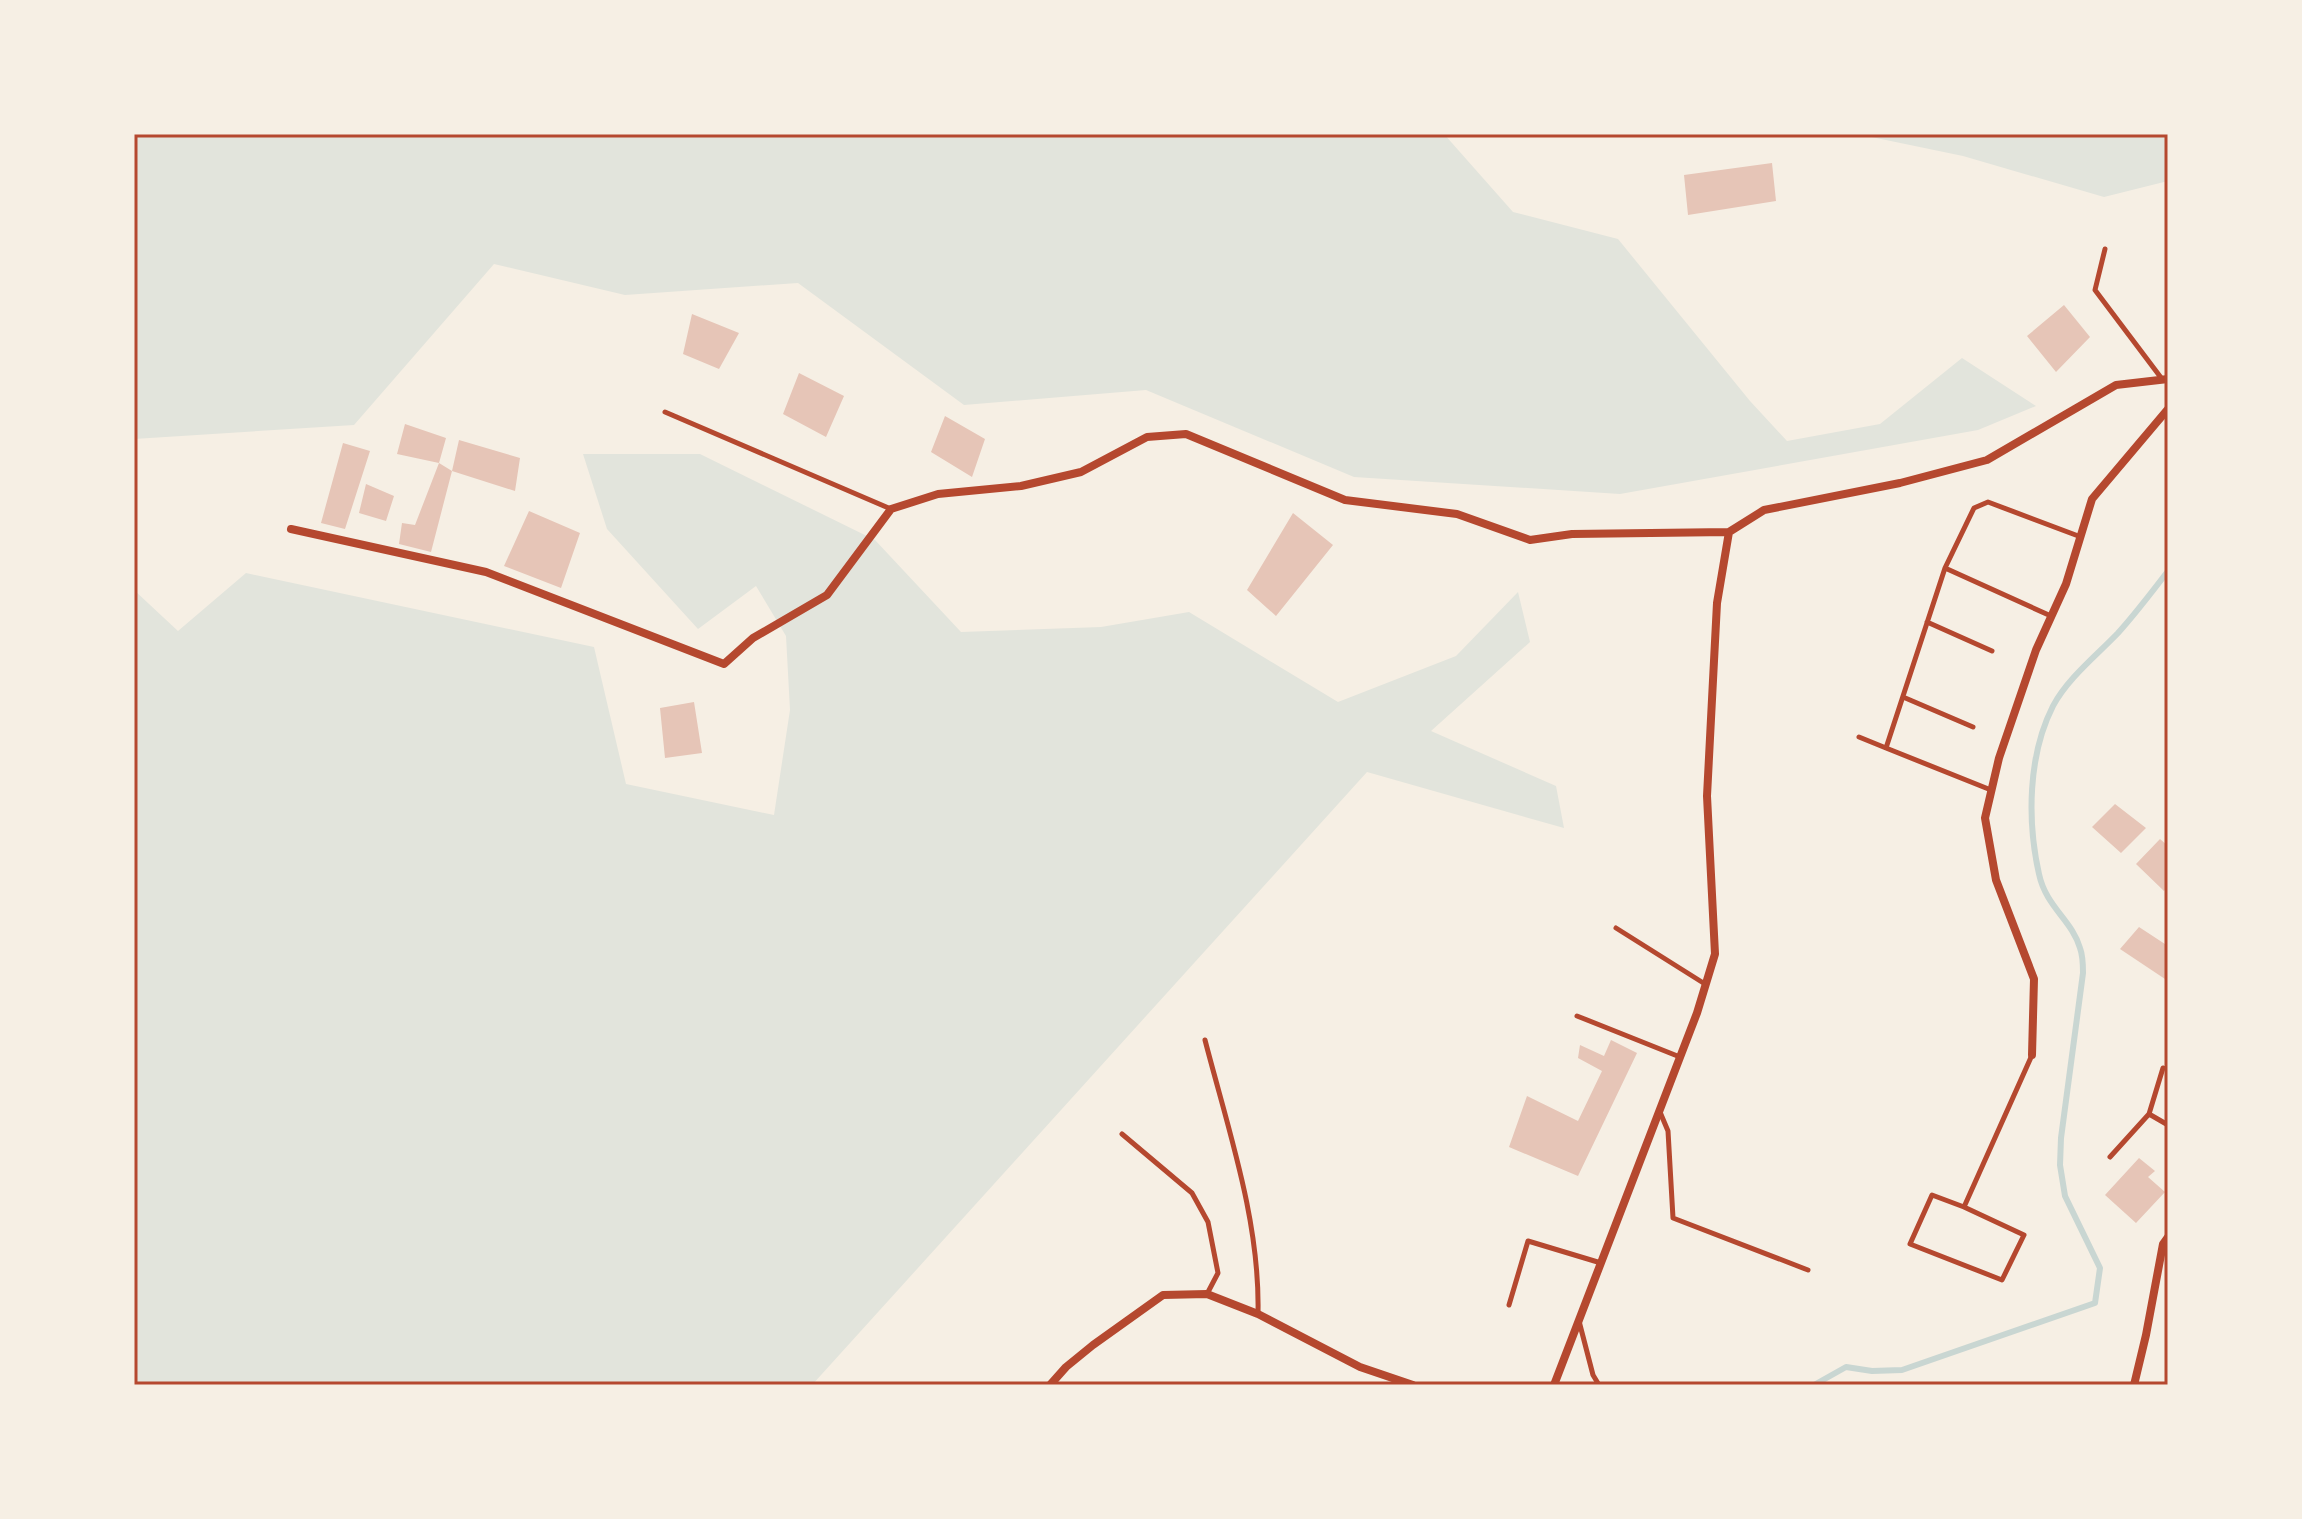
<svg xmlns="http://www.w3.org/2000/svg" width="2302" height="1519" font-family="Literata,serif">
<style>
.green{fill:#e2e4dc}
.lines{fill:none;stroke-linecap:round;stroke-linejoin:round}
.stream{stroke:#c9d6d2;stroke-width:6}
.building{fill:#e6c5b7}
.service{stroke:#b5482f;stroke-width:5}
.minor{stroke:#b5482f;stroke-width:8}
.neatline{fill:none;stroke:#b5482f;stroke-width:3}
</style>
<rect width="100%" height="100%" fill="#f6efe4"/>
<path class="green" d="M134 134H1444L1513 212 1618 239 1750 401 1787 441 1880 424 1962 358 2036 406 1978 430 1620 494 1354 477 1146 390 964 405 798 283 625 295 494 264 354 425 134 439Z
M1857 134H2168V181L2104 197 1963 156Z
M583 454H700L875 540 961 632 1101 627 1189 612 1338 702 1456 656 1518 592 1530 642 1431 731 1556 786 1564 828 1367 772 812 1385H134V590L178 631 246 573 594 647 626 784 774 815 790 710 786 636 756 586 698 629 607 529Z"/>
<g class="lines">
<path class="stream" d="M1814 1385 1846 1367 1872 1371 1902 1370 2095 1303 2100 1268 2065 1196 2060 1165 2061 1138 2083 973C2083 965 2083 956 2080 948 2072 920 2046 907 2039 874 2027 821 2028 755 2053 706 2068 678 2096 656 2118 633 2136 613 2152 592 2168 571"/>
</g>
<path class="building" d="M1772 163 1776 201 1688 215 1684 175Z
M2064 305 2090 337 2056 372 2027 336Z
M692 314 739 333 719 369 683 354Z
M799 373 844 396 826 437 783 414Z
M945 416 985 439 972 477 931 452Z
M405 424 446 438 439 463 397 454Z
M459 440 520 458 515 491 452 471Z
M343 443 370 451 345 529 321 523Z
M439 463 452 471 431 552 399 544 402 523 415 525Z
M366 484 394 496 386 521 359 513Z
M529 511 580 533 561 588 504 566Z
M1293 513 1333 545 1276 616 1247 590Z
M694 702 702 753 665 758 660 708Z
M2115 804 2146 828 2121 853 2092 827Z
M2160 839 2168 846V886L2164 891 2136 864Z
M2139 927 2168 946V981L2120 949Z
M1611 1040 1637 1053 1578 1176 1509 1147 1527 1096 1578 1121 1602 1071 1578 1058 1580 1045 1604 1056Z
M2139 1158 2155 1171 2148 1177 2165 1192 2136 1223 2105 1195Z"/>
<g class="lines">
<path class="service" d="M2105 249 2095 290 2162 379
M665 412 891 509
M1945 568 1886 748 1991 790
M2051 616 1945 568 1974 508 1988 502 2081 537
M1927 622 1992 651
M1903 697 1973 727
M1859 737 1886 748
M1616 928 1705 984
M1577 1016 1680 1057
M1205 1040C1228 1129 1260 1221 1258 1313
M2163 1068 2149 1114 2168 1125
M1660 1112 1668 1131 1673 1218 1808 1270
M1122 1134 1192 1193 1208 1222 1218 1273 1207 1294
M2110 1157 2149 1114
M1964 1207 2024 1235 2002 1280 1910 1244 1932 1195 1964 1207 2032 1055
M1509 1305 1528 1241 1601 1263
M1579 1321 1593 1375 1599 1385"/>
<path class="minor" d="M291 529 486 572 724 664 753 638 827 595 891 509 938 494 1021 486 1081 472 1147 437 1186 434 1345 500 1457 514 1530 540 1572 534 1729 532
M2032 1055 2034 979 1996 880 1985 818 1999 758 2036 650 2066 584 2092 499 2168 409
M1050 1385 1066 1367 1093 1345 1163 1295 1207 1294 1258 1314 1360 1367 1413 1385
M1554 1385 1697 1013 1715 954 1707 796 1717 603 1729 532 1764 510 1900 483 1987 460 2116 385 2168 379
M2134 1385 2146 1335 2163 1244 2168 1237"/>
</g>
<rect width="2302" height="1519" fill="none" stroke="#f6efe4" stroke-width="272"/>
<rect x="136" y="136" width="2030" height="1247" class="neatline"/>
</svg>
